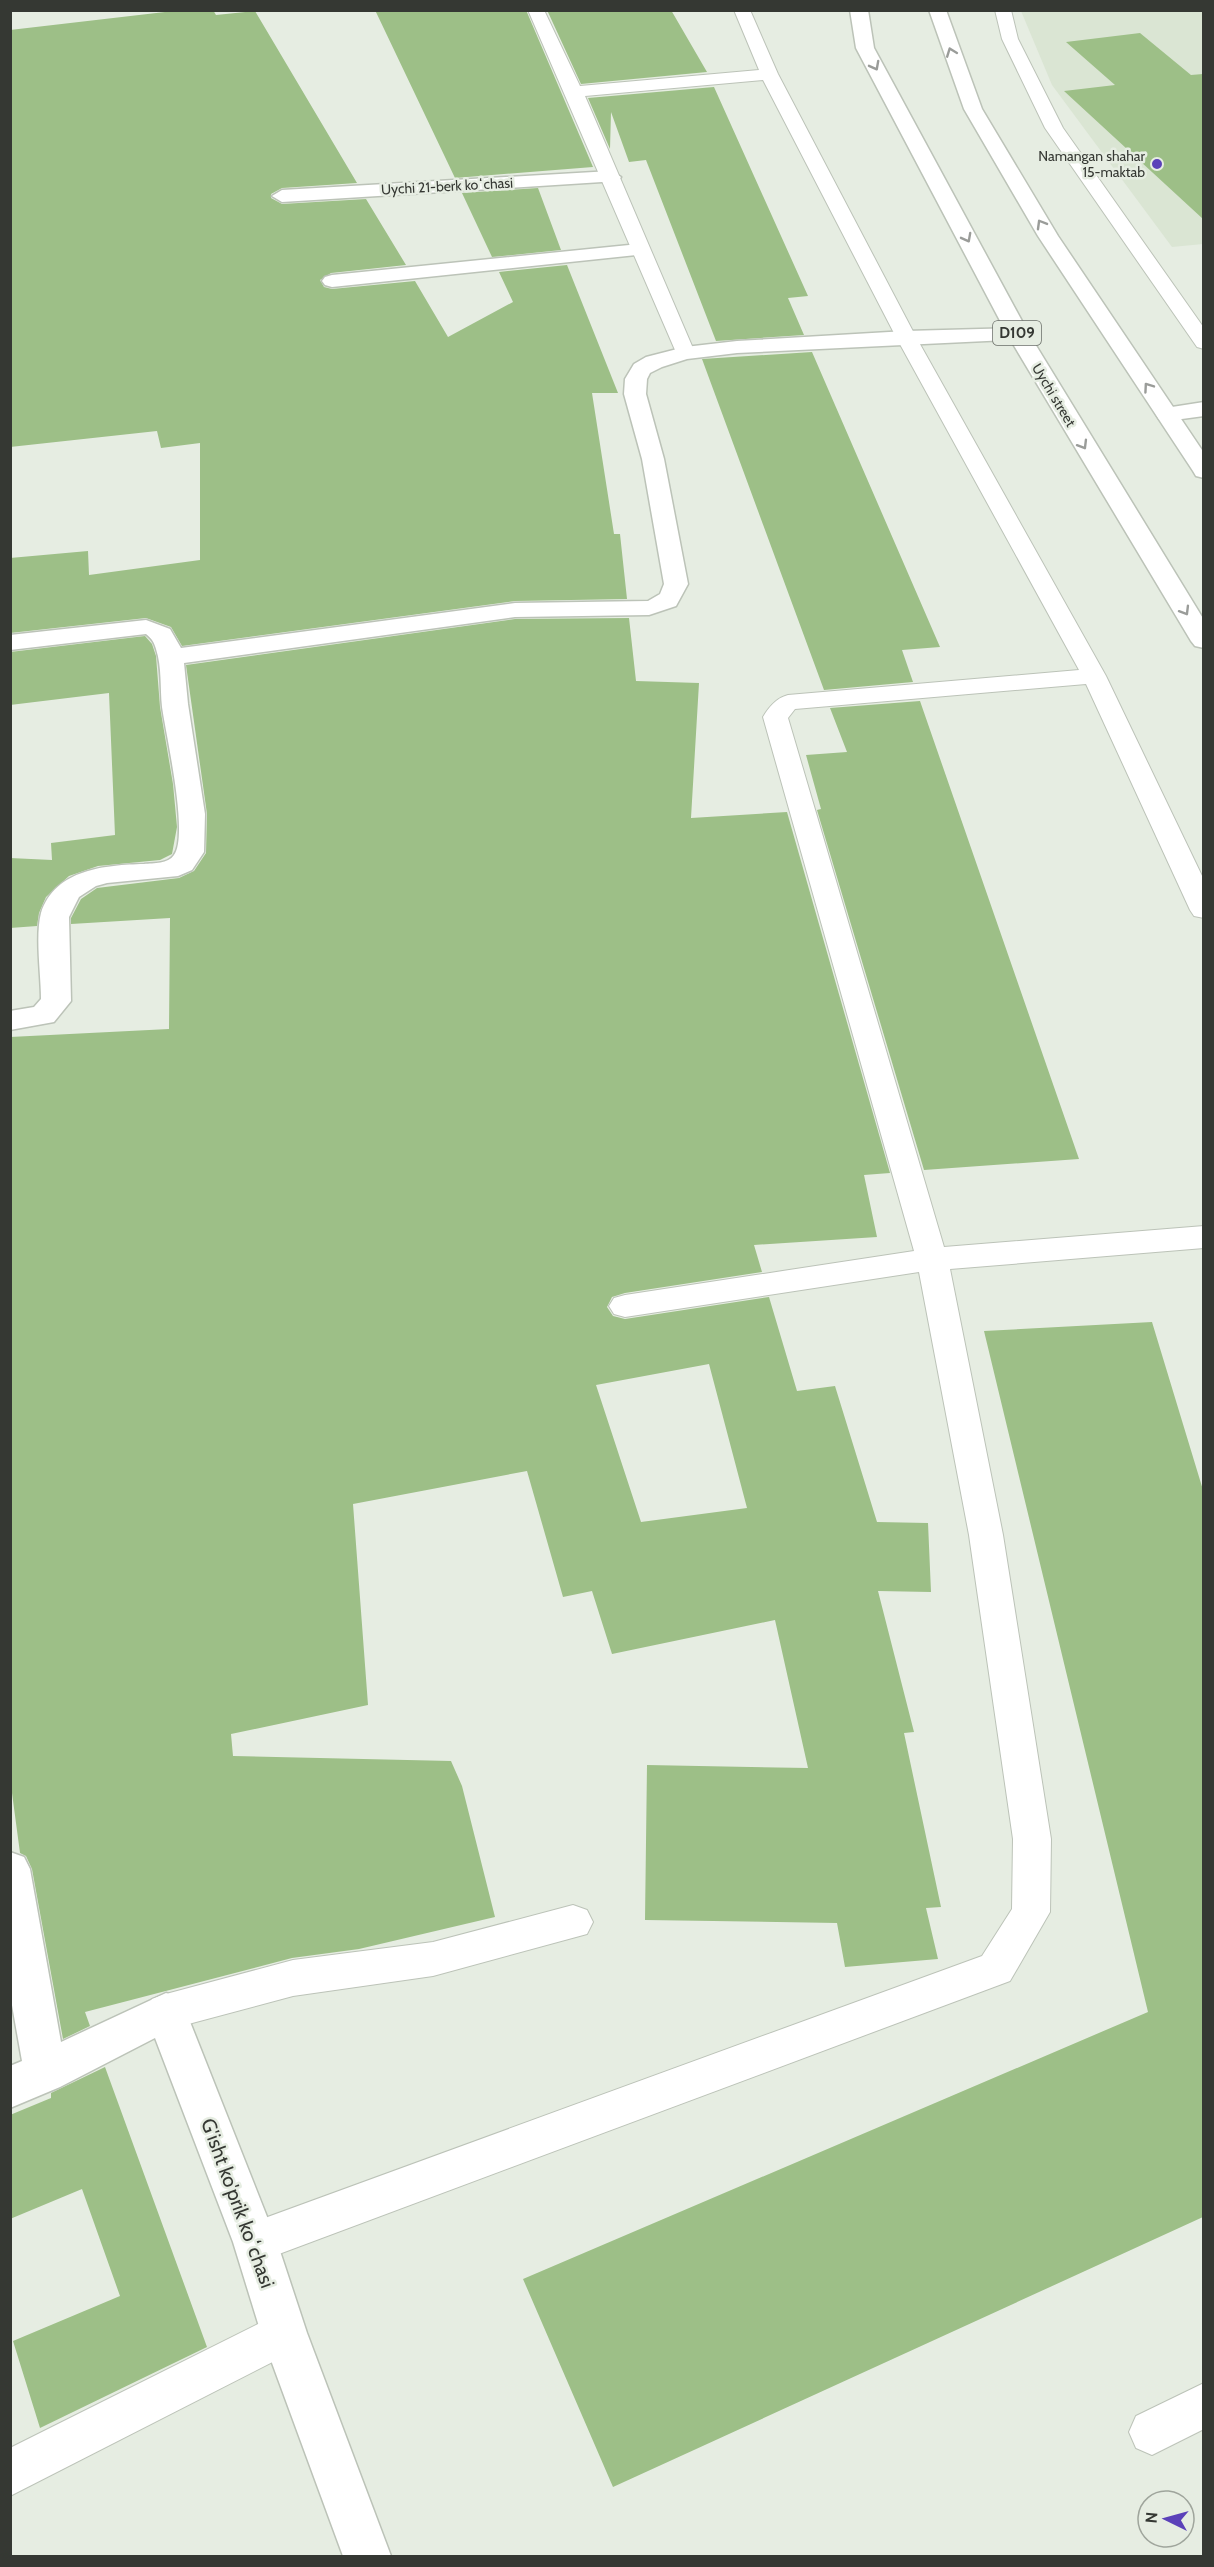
<svg xmlns="http://www.w3.org/2000/svg" width="1214" height="2567" font-family="Cabin,sans-serif">
<style>
.built{fill:#dae5d3}
.building{fill:#9dbf87;fill-rule:evenodd}
.lines{fill:none;stroke-linecap:round;stroke-linejoin:round}
.lane-casing{stroke:#bcc3b8;stroke-width:2}
.street-casing{stroke:#bcc3b8;stroke-width:3}
.primary-casing{stroke:#bcc3b8;stroke-width:3}
.lane{fill:#fff;fill-rule:evenodd}
.street{fill:#fff;fill-rule:evenodd}
.primary{fill:#fff;fill-rule:evenodd}
.oneway{stroke:#9a9c99}
.poi-dot{fill:#5b41b9;stroke:#e6ede2;stroke-width:2}
.labels{text-anchor:middle;stroke-width:5;stroke-linejoin:round;paint-order:stroke}
.far-poi-label{font-size:14px;fill:#353833;stroke:#e6ede2;text-anchor:end}
.far-street-label{font-size:14px;fill:#353833;stroke:#e6ede2}
.shield{fill:#e6ede2;stroke:#6a6e68;stroke-width:1.5}
.shield-label{font-size:15px;font-weight:bold;fill:#353833}
.near-street-label{font-size:20px;fill:#353833;stroke:#e6ede2}
</style>
<rect width="100%" height="100%" fill="#e6ede2"/>
<path class="built" d="M1021 11H1203V244L1172 247 1052 85Z"/>
<path class="building" d="M182 10H213L216 15 255 11 357 183 282 188 271 194V198L282 204 366 199 406 265 331 273 320 280 324 287 332 289 415 281 448 337 513 302 499 272 567 265 618 393H592L614 534H620L627 599 515 601 182 646 171 627 146 618 10 633V558L88 551 89 575 200 560V443L161 448 157 431 10 447V30Z
M375 10H526L593 167 455 178Z
M547 10H671L707 72 581 84Z
M1140 33 1191 75 1203 74V219L1064 91 1115 85 1066 42Z
M714 87 808 296 788 298 804 335 716 341 646 160 629 162 611 112 610 149 588 98Z
M538 188 561 250 492 257 462 193Z
M812 352 940 647 902 650 913 682 824 690 702 359Z
M629 618 636 681 699 683 691 818 787 812 890 1173 864 1175 877 1237 754 1245 762 1272 625 1293 612 1297 607 1307 613 1316 625 1319 769 1297 797 1391 835 1386 877 1522 928 1523 931 1592 878 1591 914 1732 904 1733 941 1907 926 1908 938 1959 845 1967 837 1923 645 1920 647 1765 808 1768 775 1620 612 1654 592 1591 563 1597 527 1471 353 1504 368 1705 231 1734 233 1756 451 1761 462 1786 495 1917 359 1949 292 1958 85 2012 90 2026 63 2039 32 1869 26 1856 20 1853 10 1778V1037L169 1029 170 918 71 924V918L81 899 97 888 179 878 194 871 206 853 207 814 186 665 515 619ZM709 1364 747 1508 641 1522 596 1385Z
M145 636 152 644 156 656 160 707 173 784 177 827 172 854 160 860 98 866 69 876 46 897 39 913 37 926 10 928V858L52 860 51 843 115 835 109 693 10 705V652Z
M920 701 1079 1159 924 1170 817 810 821 809 806 755 847 752 830 708Z
M1152 1322 1203 1490V2217L613 2487 523 2279 1148 2012 984 1331Z
M105 2067 207 2347 40 2428 13 2341 120 2296 82 2189 10 2219V2115L51 2098V2093Z"/>
<g class="lines">
<defs>
<path id="lane" d="M528 10H544L580 86 759 70 734 10H750L778 74 916 337 1106 676 1204 880V918L1194 916 1190 910 1086 684 795 709 788 718 944 1247 1204 1226V1248L950 1269 1003 1535 1051 1839 1050 1912 1010 1981 255 2263 240 2257 234 2242 240 2227 982 1956 1012 1909 1013 1839 969 1535 919 1272 625 1317 614 1314 609 1306 614 1298 625 1295 914 1251 763 717C769 707 776 698 788 695L1079 670 896 337 763 80 585 96 695 353 692 357H678Z
M995 10H1011L1018 39 1063 128 1204 328V349L1197 347 1045 128 1002 39Z
M573 1905 587 1910 593 1922 587 1934 433 1976 293 1996 166 2030 152 2025 146 2012 152 1999 166 1994 293 1960 433 1942Z
M284 2311 300 2318 306 2333 300 2348 10 2496V2448Z
M1204 2383V2429L1152 2455 1136 2448 1129 2432 1136 2416Z"/>
<path id="street" d="M611 171 621 177 618 181 282 202 272 196 282 190Z
M639 244 646 246 649 250 646 254 332 287 325 285 322 281 325 277 332 275Z
M1018 328 1026 329 1029 334 1026 339 737 353 687 359 662 367 650 373 647 379 646 394 664 459 688 584 676 606 649 615 515 617 184 663 188 704 205 814 204 852 192 870 178 876 107 883 96 886 79 897 69 917 71 1001 54 1022 10 1030V1011L34 1007 41 999C41 975 35 936 41 913 55 869 106 865 144 864 154 863 168 864 174 855 189 835 166 735 162 707 160 688 162 667 156 649 154 642 152 639 146 634L10 650V635L146 620 170 629 181 648 515 603 648 601 660 594 664 584 642 459 624 394 625 379 634 364 646 357 685 347 737 341 906 331Z
M1204 402V416L1167 421 1159 419 1156 414 1159 409Z
M10 1852 24 1857 30 1869 61 2042 166 1993 181 1999 277 2242 307 2333 391 2556H343L261 2333 233 2242 155 2038 60 2087 10 2108V2066L22 2061 10 1994Z"/>
<path id="primary" d="M850 10H868L874 48 1029 334 1204 620V648L1195 646 1191 641 1007 334 856 48Z
M929 10H946L982 109 1058 236 1204 453V478L1196 476 1193 471 1038 236 964 109Z"/>
</defs>
<use href="#lane" class="lane-casing"/>
<use href="#street" class="street-casing"/>
<use href="#primary" class="primary-casing"/>
<use href="#lane" class="lane"/>
<use href="#street" class="street"/>
<use href="#primary" class="primary"/>
</g>
<defs><path id="oneway-chevron" d="M-2-3.5L2.5 0L-2 3.5" fill="none" stroke-width="1.6" stroke-linecap="round" stroke-linejoin="round" transform="scale(1.5)"/></defs>
<g class="oneway">
<use href="#oneway-chevron" transform="translate(951 52) rotate(-111)"/>
<use href="#oneway-chevron" transform="translate(875 66) rotate(62)"/>
<use href="#oneway-chevron" transform="translate(1041 224) rotate(-120)"/>
<use href="#oneway-chevron" transform="translate(967 238) rotate(62)"/>
<use href="#oneway-chevron" transform="translate(1148 387) rotate(-125)"/>
<use href="#oneway-chevron" transform="translate(1083 445) rotate(59)"/>
<use href="#oneway-chevron" transform="translate(1185 611) rotate(59)"/>
</g>
<circle class="poi-dot" cx="1157" cy="164" r="6"/>
<g class="labels">
<g class="far-poi-label">
<text x="1145" y="161">Namangan shahar<tspan x="1145" dy="16">15-maktab</tspan></text>
</g>
<g class="far-street-label">
<text transform="translate(447 186) rotate(-3)" y="5">Uychi 21-berk koʻchasi</text>
<text transform="translate(1054 395) rotate(59)" y="5">Uychi street</text>
</g>
<rect class="shield" x="993" y="321" width="48" height="24" rx="4.5"/>
<g class="shield-label">
<text x="1017" y="338">D109</text>
</g>
<g class="near-street-label">
<text transform="translate(238 2203) rotate(70)" y="7">G'isht ko'prik koʻchasi</text>
</g>
</g>
<rect width="1214" height="2567" fill="none" stroke="#353833" stroke-width="24"/>
<g transform="translate(1166 2519) rotate(275)"><circle r="28" fill="#e6ede2" stroke="#9fa59c" stroke-width="1.5"/>
<path d="M0-4.5L10 22L0 15L-10 22Z" fill="#5b41b9"/>
<text y="-9" font-size="16" font-weight="bold" text-anchor="middle" fill="#353833">N</text>
</g>
</svg>
